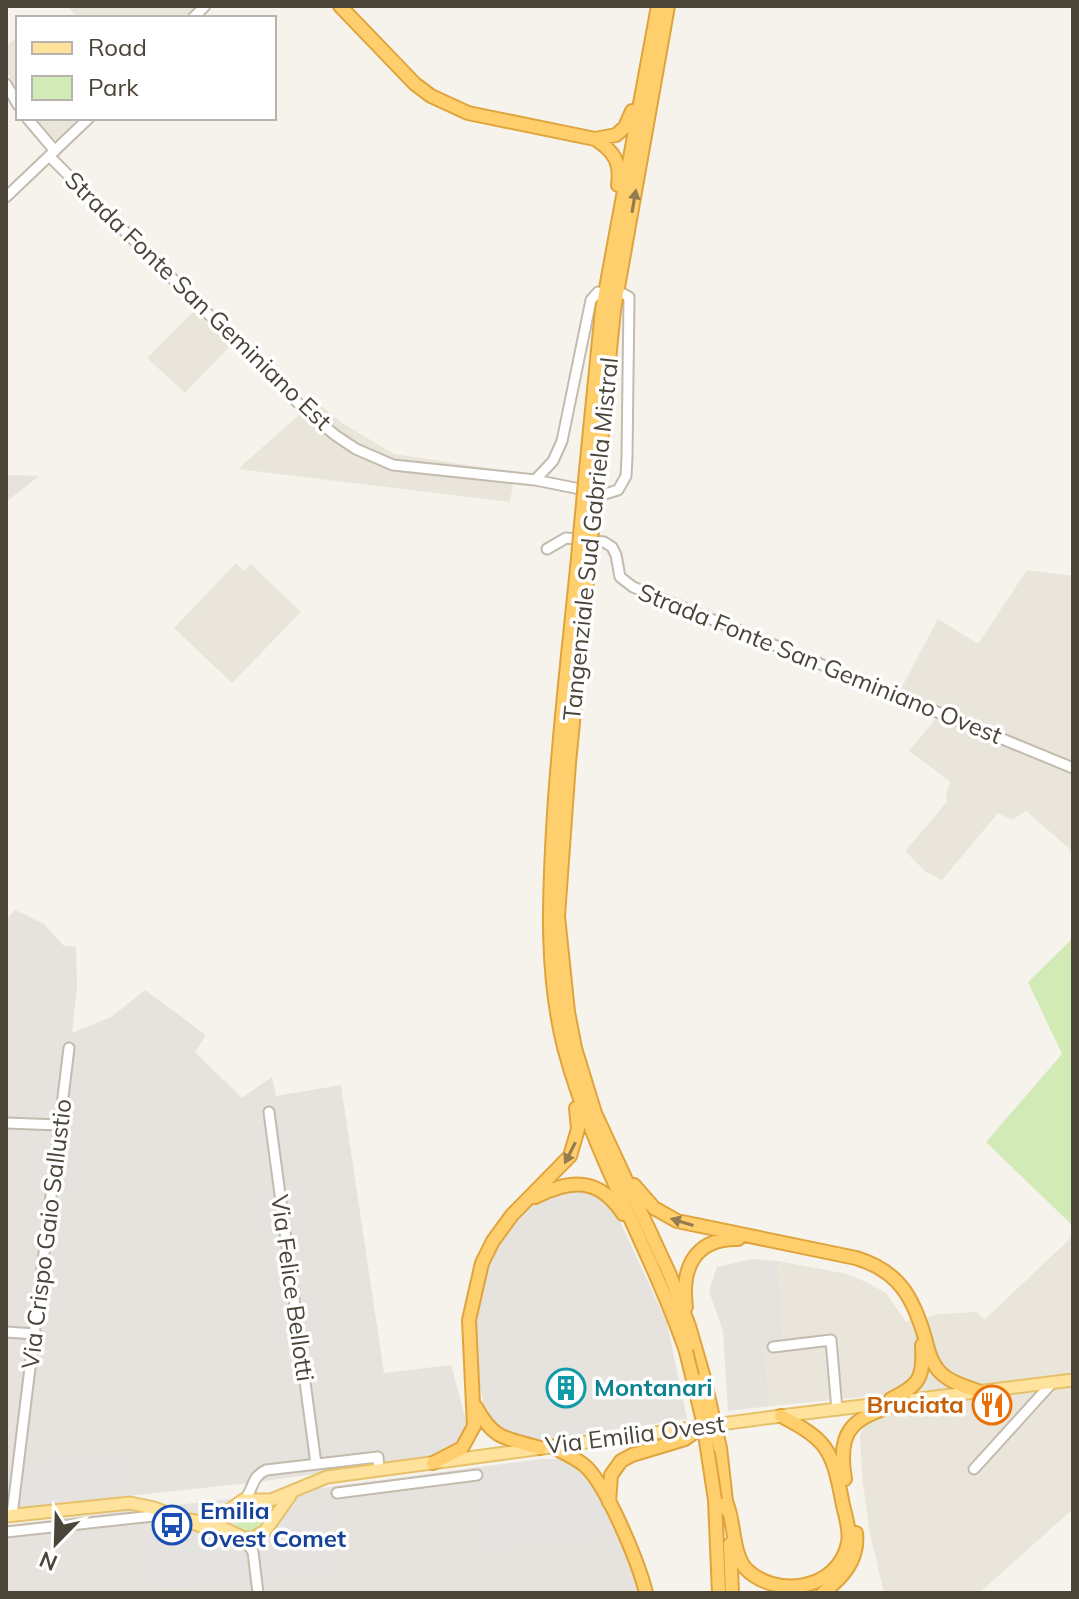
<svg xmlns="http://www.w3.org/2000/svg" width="1079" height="1599" font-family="Mulish,sans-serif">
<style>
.residential{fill:#eae5da}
.industrial{fill:#e6e2dd}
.green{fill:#d2eab5}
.parking{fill:#e5e3e0}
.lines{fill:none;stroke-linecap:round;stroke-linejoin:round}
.minor-casing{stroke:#c2bbae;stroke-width:13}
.major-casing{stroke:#e6c16a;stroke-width:15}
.highway-casing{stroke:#e0a43c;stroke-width:16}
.minor{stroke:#fff;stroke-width:9}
.major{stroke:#ffe39c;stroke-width:11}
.highway{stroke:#ffcf6e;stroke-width:12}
.highway-bridge-casing{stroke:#e0a43c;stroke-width:16;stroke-linecap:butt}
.highway-bridge{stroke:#ffcf6e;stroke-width:12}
.oneway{fill:#937c4e}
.labels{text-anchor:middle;stroke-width:7;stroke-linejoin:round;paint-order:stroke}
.street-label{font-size:24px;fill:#4b4439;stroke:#fff}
.culture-label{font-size:24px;font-weight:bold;fill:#0d838f;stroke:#fff;text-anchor:start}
.food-label{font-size:24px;font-weight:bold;fill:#c56008;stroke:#fff;text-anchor:end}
.transit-label{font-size:24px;font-weight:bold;fill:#164399;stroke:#fff;text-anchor:start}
</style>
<rect width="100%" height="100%" fill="#f6f3ec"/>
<path class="residential" d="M67 6H199L186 18H78Z
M18 35V92L6 70V47Z
M33 118H82L59 140H53Z
M194 311 231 345 185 393 147 358Z
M315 401 342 423 394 454 515 472 510 502 238 469Z
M236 563 244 571 251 564 301 612 232 683 174 628Z
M1027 570 1073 576V852L1026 811 1012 820 998 813 942 880 926 872 905 851 947 802 946 793 951 782 909 751 939 715 896 698 938 619 978 644Z
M1073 1236V1509L979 1593H884L870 1534 862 1476 860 1435 866 1422 864 1397 770 1406 764 1347 783 1344 778 1261 847 1274 868 1283 886 1293 906 1322 940 1314 977 1312 984 1320Z"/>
<path class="industrial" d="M6 475 39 476 6 502Z
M15 910 44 924 64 946 76 947 77 986 72 1033 111 1017 145 990 206 1035 195 1052 242 1098 272 1077 276 1096 341 1085 384 1373 451 1365 468 1428 464 1438 452 1450 419 1460 249 1483 6 1509V919Z
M579 1189 599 1196 619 1219 667 1323 687 1419 525 1442 509 1439 487 1419 479 1384 475 1354V1323L482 1286 493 1254 511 1225 538 1200 563 1191Z
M751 1259 778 1261 783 1345 764 1347 770 1406 728 1411 723 1331 709 1291 717 1267Z
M541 1459H558L572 1463 590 1477 642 1593H6V1525L305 1490Z"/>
<path class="green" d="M1073 938V1226L986 1142 1062 1054 1028 982Z
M235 1519a14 14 0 1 1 28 0a14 14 0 1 1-28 0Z"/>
<path class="parking" d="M118 1457 112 1494 77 1498 66 1479 57 1480 59 1499 27 1503 22 1499 23 1479 31 1478 30 1467Z
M557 1462 571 1465 587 1478 613 1533 485 1546 479 1472Z
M329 1511 335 1563 325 1565 326 1570 264 1577 261 1549 274 1547 272 1529 276 1522Z
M179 1522 206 1532 225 1534 228 1553 244 1551 247 1579 153 1590 146 1526Z"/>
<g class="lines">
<defs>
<path id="minor" d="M193 18 205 6
M6 84 18 105
M27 118 55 151
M49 156 300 405 335 435 356 449 393 465 535 480 605 494 618 490 626 476 627 457 629 297 624 294
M6 197 89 118
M535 480 553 461 562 441 591 300 598 292
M547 549 566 538 604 542 612 547 616 555 620 577 633 587 1073 768
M269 1112 316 1464
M6 1123 60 1125
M6 1332 36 1334
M773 1347 831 1340 837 1410
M974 1469 1052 1383
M337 1493 477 1475
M244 1500C254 1489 251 1477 266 1470L378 1457 379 1470
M12 1515 69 1048
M6 1532 153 1516
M244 1538 253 1552 258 1593"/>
<path id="major" d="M6 1516 130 1503 154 1508 201 1526 223 1528 244 1538H253L265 1531 290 1496
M183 1519 201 1522 216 1520 243 1500H271L327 1477 781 1416 1073 1380"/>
<path id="highway" d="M340 6 415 84 431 96 468 113 595 139 616 135 625 127 632 111
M595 139C614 151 621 162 618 185
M586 470 602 310 658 6
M598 472 614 310 668 6
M578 558C569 649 558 739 553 830 549 903 546 975 564 1047 592 1154 650 1247 686 1351
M589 559 569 763 558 916 568 1012 575 1048 595 1113 670 1275 689 1326 704 1378
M634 1185 654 1208 677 1221 856 1258C899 1271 913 1297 925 1338 928 1350 931 1362 939 1371 949 1382 964 1386 978 1391
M535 1197C571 1179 599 1177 623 1214
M686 1307C681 1269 694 1238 738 1239
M891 1399C920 1385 924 1377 922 1345
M476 1407C494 1441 507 1438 540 1448
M551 1446C562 1452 574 1457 584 1465 606 1483 639 1564 646 1593
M720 1448 727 1510
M433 1463 462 1448 474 1426 469 1320 482 1263 493 1241 512 1215 570 1156 578 1129 576 1108
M845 1479C835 1422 860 1417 906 1401
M715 1500 719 1593
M609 1502 611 1475 621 1461 632 1455 685 1439 703 1426
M727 1504C735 1525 732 1550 745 1568 775 1599 838 1591 848 1543 851 1529 844 1513 842 1500 832 1449 827 1440 781 1416
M730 1544 732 1593
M823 1593C843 1577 859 1560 856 1533"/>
</defs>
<use href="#minor" class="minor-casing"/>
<use href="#major" class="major-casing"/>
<use href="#highway" class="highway-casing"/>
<use href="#minor" class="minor"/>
<use href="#major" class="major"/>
<use href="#highway" class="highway"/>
<defs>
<path id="highway-bridge" d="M578 558 586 470
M589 559 598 472
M686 1351 703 1421 715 1500
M704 1378 720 1448"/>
</defs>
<use href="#highway-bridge" class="highway-bridge-casing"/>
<use href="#highway-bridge" class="highway-bridge"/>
</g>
<defs><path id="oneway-solid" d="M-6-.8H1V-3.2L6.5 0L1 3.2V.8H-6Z" transform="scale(2)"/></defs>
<g class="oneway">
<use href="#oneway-solid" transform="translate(634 201) rotate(-80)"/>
<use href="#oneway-solid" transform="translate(570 1153) rotate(117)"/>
<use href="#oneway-solid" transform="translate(682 1222) rotate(-163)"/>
</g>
<defs>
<symbol id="building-ring" viewBox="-11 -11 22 22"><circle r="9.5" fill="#fff" stroke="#0f9aa8" stroke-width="1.5"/><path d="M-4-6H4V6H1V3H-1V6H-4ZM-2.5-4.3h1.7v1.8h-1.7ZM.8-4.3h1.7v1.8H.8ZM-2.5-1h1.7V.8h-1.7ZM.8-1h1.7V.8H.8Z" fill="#0f9aa8"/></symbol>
<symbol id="restaurant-ring" viewBox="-11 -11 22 22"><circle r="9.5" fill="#fff" stroke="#e8710a" stroke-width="1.5"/><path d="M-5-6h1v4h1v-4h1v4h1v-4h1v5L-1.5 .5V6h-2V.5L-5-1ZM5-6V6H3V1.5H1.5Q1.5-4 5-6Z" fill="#e8710a"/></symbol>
<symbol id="bus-ring" viewBox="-11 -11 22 22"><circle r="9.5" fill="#fff" stroke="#1a4fb4" stroke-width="1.5"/><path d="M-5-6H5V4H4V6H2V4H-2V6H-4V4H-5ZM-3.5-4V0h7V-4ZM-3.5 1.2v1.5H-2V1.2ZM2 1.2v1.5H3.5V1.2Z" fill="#1a4fb4"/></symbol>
</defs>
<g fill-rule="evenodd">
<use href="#building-ring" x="544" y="1366" width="44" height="44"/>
<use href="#restaurant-ring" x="970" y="1383" width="44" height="44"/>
<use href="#bus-ring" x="150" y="1503" width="44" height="44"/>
</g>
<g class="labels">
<g class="street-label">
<text transform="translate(198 301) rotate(44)" y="8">Strada Fonte San Geminiano Est</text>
<text transform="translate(591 539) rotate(-84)" y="8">Tangenziale Sud Gabriela Mistral</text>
<text transform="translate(820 664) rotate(22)" y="8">Strada Fonte San Geminiano Ovest</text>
<text transform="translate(47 1234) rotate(-83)" y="8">Via Crispo Gaio Sallustio</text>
<text transform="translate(292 1288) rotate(82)" y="8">Via Felice Bellotti</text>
<text transform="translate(635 1435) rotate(-7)" y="8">Via Emilia Ovest</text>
</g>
<g class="culture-label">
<text x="594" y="1396">Montanari</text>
</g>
<g class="food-label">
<text x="964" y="1413">Bruciata</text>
</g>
<g class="transit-label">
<text x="200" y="1519">Emilia<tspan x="200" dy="28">Ovest Comet</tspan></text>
</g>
</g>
<rect width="1079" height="1599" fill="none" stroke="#4b4439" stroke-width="16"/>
<rect x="16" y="16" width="260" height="104" fill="#ffffff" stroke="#b7b4b0" stroke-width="2"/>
<rect x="32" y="42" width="40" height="12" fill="#ffe39c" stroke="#b7b4b0" stroke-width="2"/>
<text x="88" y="56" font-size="24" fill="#4b4439">Road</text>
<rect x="32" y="76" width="40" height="24" fill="#d2eab5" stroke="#b7b4b0" stroke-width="2"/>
<text x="88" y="96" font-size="24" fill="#4b4439">Park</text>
<g transform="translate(56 1543) rotate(203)" stroke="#ffffff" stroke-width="6" paint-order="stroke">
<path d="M0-6L14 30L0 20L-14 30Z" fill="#4b4439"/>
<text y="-12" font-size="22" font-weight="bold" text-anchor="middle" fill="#4b4439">N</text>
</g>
</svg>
